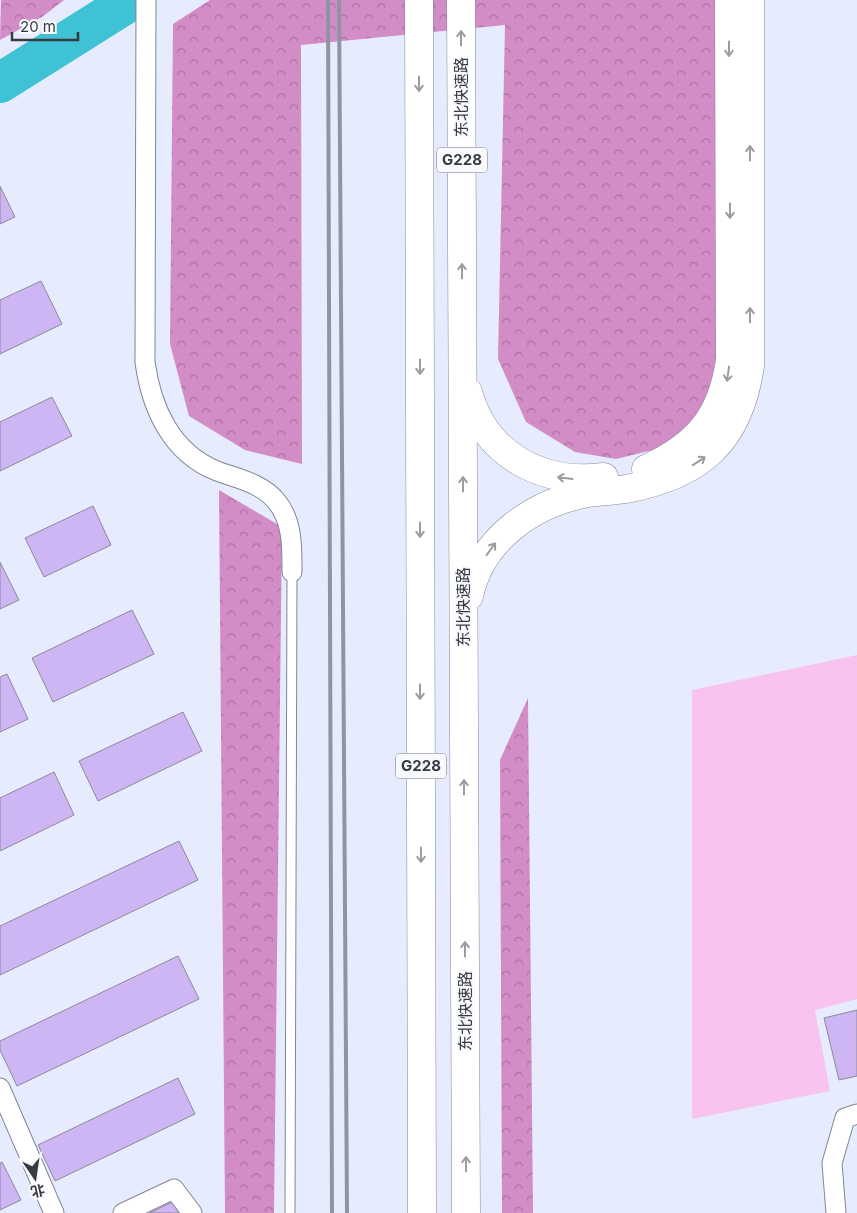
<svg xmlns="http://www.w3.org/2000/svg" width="857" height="1213" font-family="Inter,'Noto Sans SC',sans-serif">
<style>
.green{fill:#f8c3ee}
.forest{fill:url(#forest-crowns)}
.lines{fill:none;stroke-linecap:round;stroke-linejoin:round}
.river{stroke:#3fc2d5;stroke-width:40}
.building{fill:#ceb6f5;stroke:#8e8898}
.lane-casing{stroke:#818696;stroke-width:11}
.street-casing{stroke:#818696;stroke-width:21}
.highway-casing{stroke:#818696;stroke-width:29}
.lane{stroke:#fff;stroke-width:9}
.street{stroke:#fff;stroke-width:19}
.highway{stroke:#fff;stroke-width:28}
.rail{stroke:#9094a0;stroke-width:4}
.oneway{stroke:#9c9ca0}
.labels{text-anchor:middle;stroke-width:4;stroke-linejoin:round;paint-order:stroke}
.shield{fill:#f8f9fd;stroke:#727379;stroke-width:1}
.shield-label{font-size:15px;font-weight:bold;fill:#383a41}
.street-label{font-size:16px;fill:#383a41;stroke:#f8f9fd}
</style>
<defs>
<pattern id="forest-crowns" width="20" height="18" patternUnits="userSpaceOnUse" patternTransform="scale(1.25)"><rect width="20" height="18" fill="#d28cc6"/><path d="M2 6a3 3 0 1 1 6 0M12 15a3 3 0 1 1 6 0" fill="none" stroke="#ab73a2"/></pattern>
</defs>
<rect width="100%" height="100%" fill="#e6ecfd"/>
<path class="green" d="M857 655V999L815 1010 830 1091 692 1119V690Z"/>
<path class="forest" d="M1 0H64L42 17 0 40Z
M210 0H724L723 354 699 415 661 448 616 459 575 452 526 422 498 359 505 25 301 45 302 464 245 450 189 416 170 344 173 24Z
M219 490 282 527 274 1213H225Z
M528 698 533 1213H502L500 760Z"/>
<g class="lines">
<path class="river" d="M0 83 132 0"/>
</g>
<path class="building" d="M0 186 15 217 0 224Z
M41 281 62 324 0 354V300Z
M52 397 72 436 0 471V422Z
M93 506 111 545 44 577 25 538Z
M0 562 19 600 0 609Z
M132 610 154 654 53 702 32 658Z
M7 674 28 719 0 732V677Z
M183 712 202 751 98 801 79 761Z
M54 772 74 815 0 851V798Z
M179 841 198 880 0 975V926Z
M178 956 199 999 17 1086 0 1050V1041Z
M857 1010V1076L839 1080 824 1018Z
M178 1078 195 1114 55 1181 38 1145Z
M2 1162 21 1200 0 1210V1163Z
M179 1199 186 1213H149Z"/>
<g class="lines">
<defs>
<path id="lane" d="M290 1213 292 572"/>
<path id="street" d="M146 0 145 362C151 407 171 453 217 471 238 479 262 483 277 502 293 522 292 548 292 572
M0 1088 54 1213
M123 1213 174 1189 192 1213
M836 1213 832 1163 845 1118 857 1114"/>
<path id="highway" d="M419 0 422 1213
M461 0 466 1213
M468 392C485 455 542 485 604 477
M646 469C697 446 722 417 730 360L729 0
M469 596C481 539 533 503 588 493 601 491 614 491 626 489 701 475 739 441 750 366V0"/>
</defs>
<use href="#lane" class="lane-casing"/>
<use href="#street" class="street-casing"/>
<use href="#highway" class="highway-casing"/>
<use href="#lane" class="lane"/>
<use href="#street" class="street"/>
<use href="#highway" class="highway"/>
<path class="rail" d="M328 0 332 1213
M339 0 347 1213"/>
</g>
<defs><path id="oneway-shaft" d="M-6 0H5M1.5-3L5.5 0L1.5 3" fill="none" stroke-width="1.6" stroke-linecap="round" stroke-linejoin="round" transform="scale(1.25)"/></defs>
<g class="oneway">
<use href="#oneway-shaft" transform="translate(461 38) rotate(-90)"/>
<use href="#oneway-shaft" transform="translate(729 49) rotate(90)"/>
<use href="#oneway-shaft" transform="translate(419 84) rotate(90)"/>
<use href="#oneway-shaft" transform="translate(750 153) rotate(-90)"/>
<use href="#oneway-shaft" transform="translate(730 211) rotate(90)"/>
<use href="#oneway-shaft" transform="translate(462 271) rotate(-90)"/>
<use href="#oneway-shaft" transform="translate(750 315) rotate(-90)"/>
<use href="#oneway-shaft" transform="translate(420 367) rotate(90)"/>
<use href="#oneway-shaft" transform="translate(728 374) rotate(98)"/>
<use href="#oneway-shaft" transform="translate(699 461) rotate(-33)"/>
<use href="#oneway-shaft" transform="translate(565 478) rotate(-173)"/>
<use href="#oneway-shaft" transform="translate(463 484) rotate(-90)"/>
<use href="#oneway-shaft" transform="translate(420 530) rotate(90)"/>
<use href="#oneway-shaft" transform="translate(491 549) rotate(-54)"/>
<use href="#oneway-shaft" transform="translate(420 692) rotate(90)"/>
<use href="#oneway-shaft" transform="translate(464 787) rotate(-90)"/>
<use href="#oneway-shaft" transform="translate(421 855) rotate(90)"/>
<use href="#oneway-shaft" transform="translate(465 949) rotate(-90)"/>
<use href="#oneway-shaft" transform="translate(466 1164) rotate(-90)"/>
</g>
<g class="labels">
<g class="shield">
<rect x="437" y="147.5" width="50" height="25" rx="4"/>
<rect x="396" y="753.5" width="50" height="25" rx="4"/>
</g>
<g class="shield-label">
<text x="462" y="165">G228</text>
<text x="421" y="771">G228</text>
</g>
<g class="street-label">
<text transform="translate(461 97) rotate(-90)" y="6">东北快速路</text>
<text transform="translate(463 607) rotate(-90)" y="6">东北快速路</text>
<text transform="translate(465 1011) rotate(-90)" y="6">东北快速路</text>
</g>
</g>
<g transform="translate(35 1178) rotate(167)" stroke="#f8f9fd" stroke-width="4" paint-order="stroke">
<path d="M0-4L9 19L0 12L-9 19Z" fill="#383a41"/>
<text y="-8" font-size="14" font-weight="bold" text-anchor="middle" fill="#383a41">北</text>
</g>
<path d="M12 32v8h66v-8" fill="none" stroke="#383a41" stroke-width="2.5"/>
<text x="20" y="32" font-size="15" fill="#383a41" stroke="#f8f9fd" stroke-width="4" paint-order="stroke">20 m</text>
</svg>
